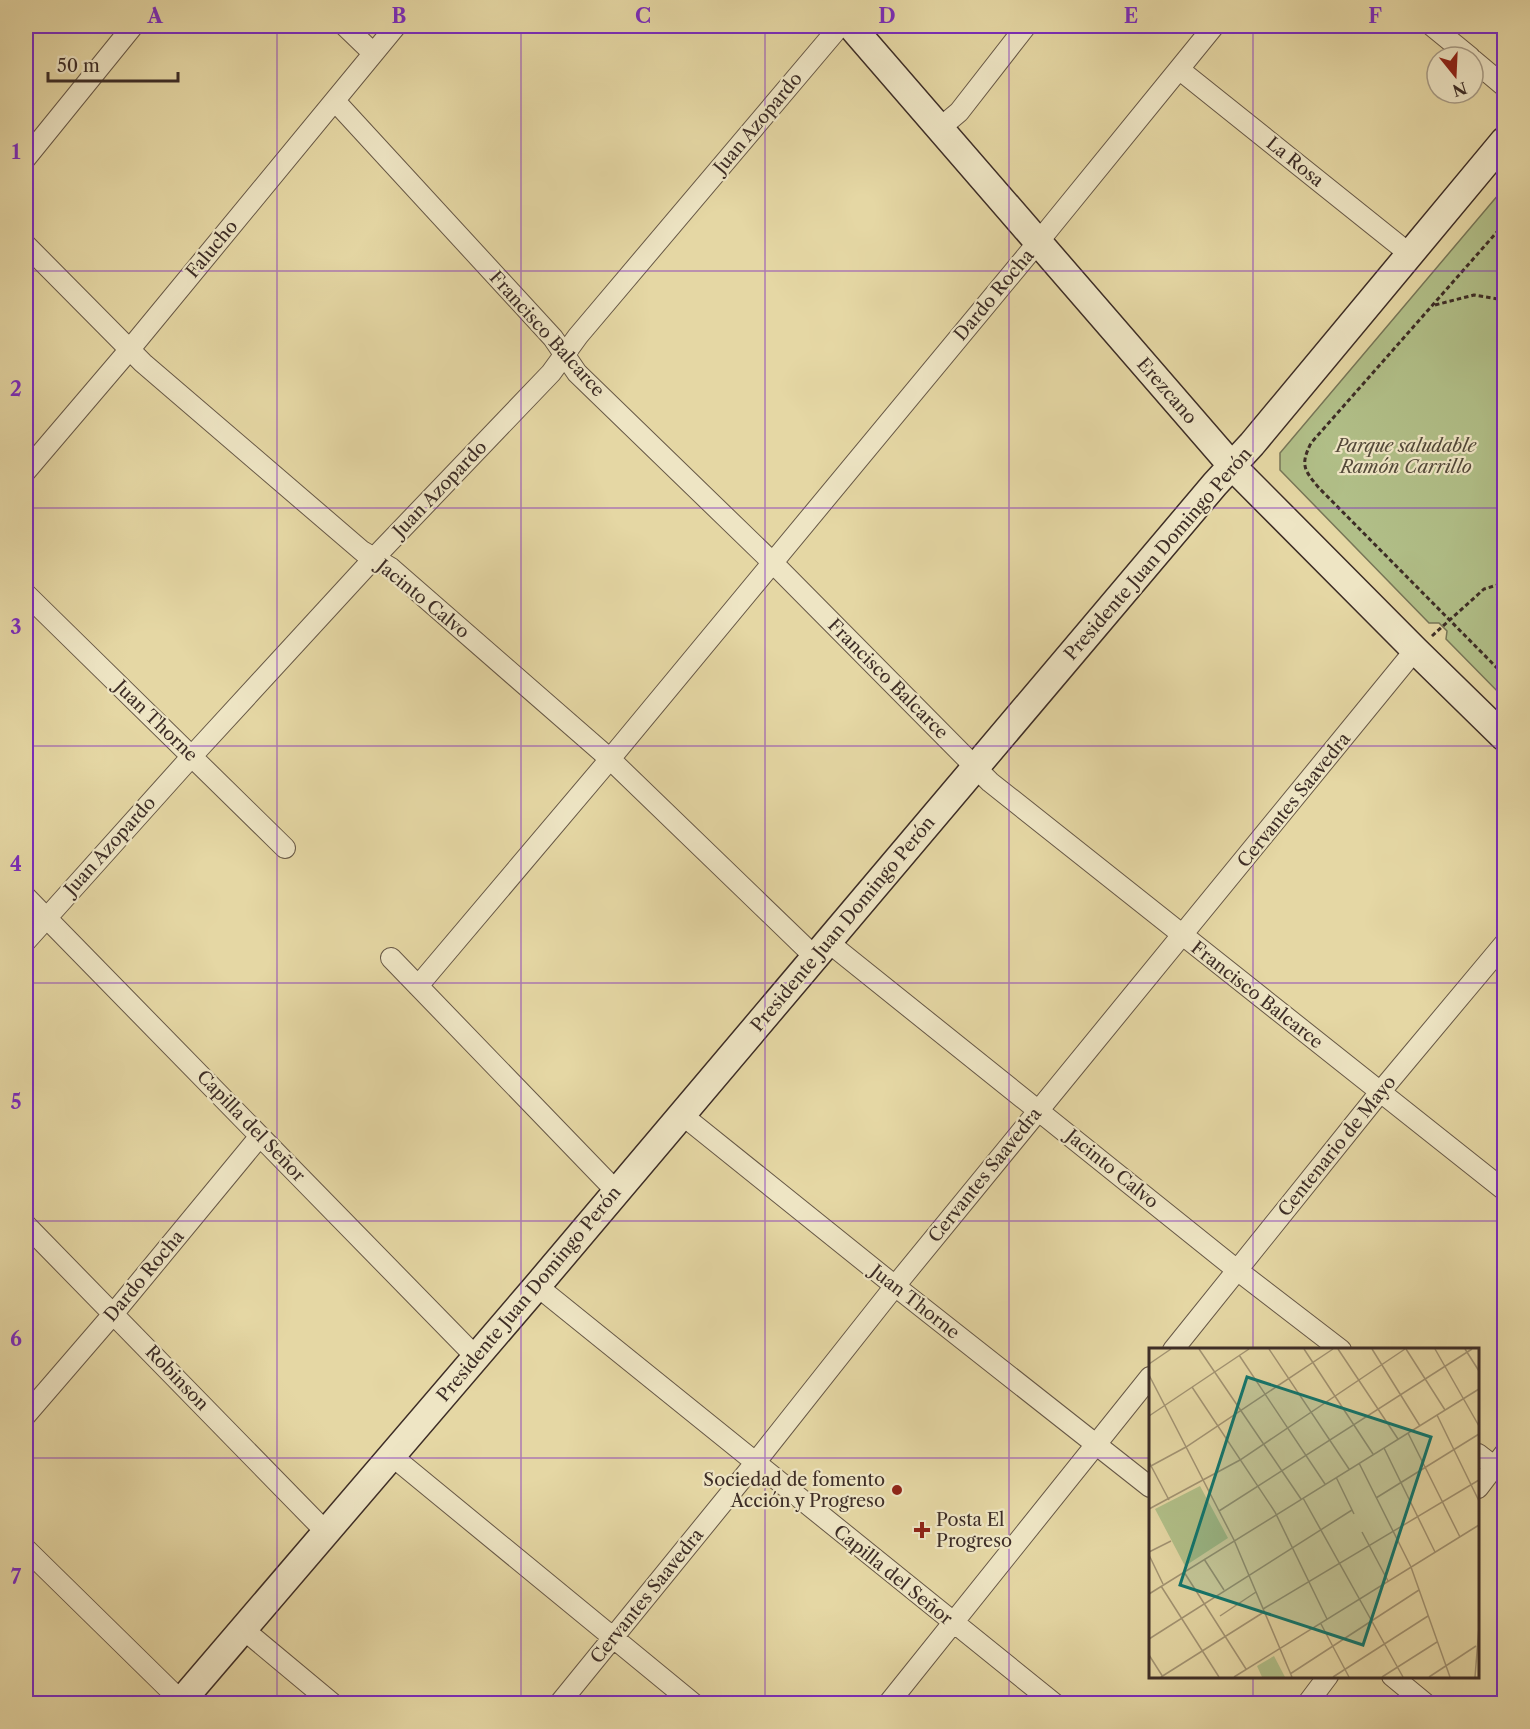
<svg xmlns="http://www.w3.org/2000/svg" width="1530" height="1729" font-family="'Libre Caslon Text',serif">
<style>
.green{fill:#b1bf88;stroke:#777657;stroke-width:1.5}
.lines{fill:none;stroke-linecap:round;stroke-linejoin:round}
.street-casing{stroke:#675846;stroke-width:22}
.secondary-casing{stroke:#3d2d26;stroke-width:30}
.path{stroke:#3d2d26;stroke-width:3;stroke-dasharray:4.5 3;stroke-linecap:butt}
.street{stroke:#eee5c4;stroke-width:20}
.secondary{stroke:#eee5c4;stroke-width:27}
.grid{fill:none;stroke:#7b2cbf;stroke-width:1.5;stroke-opacity:0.55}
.poi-dot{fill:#8f2418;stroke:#eee5c4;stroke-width:2}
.labels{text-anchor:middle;stroke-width:4.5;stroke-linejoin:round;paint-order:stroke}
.street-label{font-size:18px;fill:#3d2d26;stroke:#eee5c4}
.park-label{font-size:18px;font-style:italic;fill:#544a3a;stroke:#eee5c4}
.poi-label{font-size:18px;fill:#3d2d26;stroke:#eee5c4;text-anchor:end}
.inset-road{fill:none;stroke:#a29372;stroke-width:1.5}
.view{fill:#0f766e;fill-opacity:0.15;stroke:#0f766e;stroke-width:3}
.inset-edge{fill:none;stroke:#3d2d26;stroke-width:3}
.neatline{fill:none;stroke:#7b2cbf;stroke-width:2}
.grid-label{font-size:20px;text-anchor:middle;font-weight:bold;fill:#7b2cbf}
</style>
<rect width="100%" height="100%" fill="#e5d7a4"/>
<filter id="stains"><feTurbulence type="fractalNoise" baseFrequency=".00333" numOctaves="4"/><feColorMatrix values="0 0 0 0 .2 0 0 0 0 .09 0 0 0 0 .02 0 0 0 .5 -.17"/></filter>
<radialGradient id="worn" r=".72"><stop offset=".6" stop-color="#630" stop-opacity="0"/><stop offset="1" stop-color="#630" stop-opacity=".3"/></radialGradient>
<path class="green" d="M1504 188V698L1446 639 1447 631 1439 623H1429L1280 470V453Z"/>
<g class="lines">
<defs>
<path id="street" d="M345 26 373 53
M1432 26 1470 57
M1473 60 1504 86
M1180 70 1411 255
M335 101 553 338 577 373 772 562 990 782 1504 1190
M940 128 959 112 1026 26
M26 158 133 26
M26 245 143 363 362 551 391 568 610 759 815 957
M26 471 130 349 396 26
M26 594 285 848
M26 897 475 1356
M26 941 192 756 374 558 551 373 578 336 840 26
M828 942 1237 1270 1341 1350
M391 958 616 1191
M418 986 610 759 1039 241 1214 26
M681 1114 895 1286 1150 1487
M26 1225 326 1532
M537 1286 1055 1704
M1173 1350 1381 1091 1504 944
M26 1415 114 1313 260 1136
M1478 1454 1504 1474
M392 1456 694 1704
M1478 1488 1504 1454
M26 1549 181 1701
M243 1629 333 1704
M1392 1676 1426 1704
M559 1704 755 1463 895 1286 1415 650
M888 1704 1150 1377
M1307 1704 1328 1676"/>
<path id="secondary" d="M851 26 1233 467 1415 650 1504 737
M179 1704 537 1286 1215 484 1252 444 1504 141"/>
</defs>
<use href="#street" class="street-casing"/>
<use href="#secondary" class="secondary-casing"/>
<path class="path" d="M1504 224 1311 443C1300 465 1304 470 1319 488L1504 675
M1435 305 1474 295 1504 300
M1432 636 1484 589 1504 583"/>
<use href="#street" class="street"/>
<use href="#secondary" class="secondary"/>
</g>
<path class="grid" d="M277 26V1704M521 26V1704M765 26V1704M1009 26V1704M1253 26V1350M26 271H1504M26 508H1504M26 746H1504M26 983H1504M26 1221H1504M26 1458H1150M1478 1458H1504M1253 1676V1704"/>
<g class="poi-dot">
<circle cx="897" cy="1490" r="6"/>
<path d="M919 1521h6v6h6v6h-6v6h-6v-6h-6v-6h6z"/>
</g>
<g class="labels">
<g class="street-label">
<text transform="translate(758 123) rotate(-50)" y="6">Juan Azopardo</text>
<text transform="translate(1295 162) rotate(39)" y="6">La Rosa</text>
<text transform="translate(212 249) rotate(-50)" y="6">Falucho</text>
<text transform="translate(994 295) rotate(-50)" y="6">Dardo Rocha</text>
<text transform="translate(547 334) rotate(48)" y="6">Francisco Balcarce</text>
<text transform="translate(1167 391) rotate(49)" y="6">Erezcano</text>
<text transform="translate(440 489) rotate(-46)" y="6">Juan Azopardo</text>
<text transform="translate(1158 554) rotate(-49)" y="6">Presidente Juan Domingo Perón</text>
<text transform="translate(423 599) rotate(39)" y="6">Jacinto Calvo</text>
<text transform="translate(888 679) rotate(45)" y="6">Francisco Balcarce</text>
<text transform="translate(156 721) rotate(44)" y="6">Juan Thorne</text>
<text transform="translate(1294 800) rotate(-51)" y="6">Cervantes Saavedra</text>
<text transform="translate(110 846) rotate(-48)" y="6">Juan Azopardo</text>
<text transform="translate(843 924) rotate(-50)" y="6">Presidente Juan Domingo Perón</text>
<text transform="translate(1257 995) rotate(38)" y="6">Francisco Balcarce</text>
<text transform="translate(251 1126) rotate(46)" y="6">Capilla del Señor</text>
<text transform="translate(1337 1146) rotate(-51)" y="6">Centenario de Mayo</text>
<text transform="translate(1112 1169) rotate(39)" y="6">Jacinto Calvo</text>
<text transform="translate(985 1175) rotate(-51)" y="6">Cervantes Saavedra</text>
<text transform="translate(144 1276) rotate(-50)" y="6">Dardo Rocha</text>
<text transform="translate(529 1294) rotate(-50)" y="6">Presidente Juan Domingo Perón</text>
<text transform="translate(915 1302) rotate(38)" y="6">Juan Thorne</text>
<text transform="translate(177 1378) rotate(46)" y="6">Robinson</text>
<text transform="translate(893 1575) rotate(39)" y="6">Capilla del Señor</text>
<text transform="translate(647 1596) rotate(-51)" y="6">Cervantes Saavedra</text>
</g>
<g class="park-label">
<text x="1406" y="452">Parque saludable<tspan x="1406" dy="21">Ramón Carrillo</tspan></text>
</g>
<g class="poi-label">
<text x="885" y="1486">Sociedad de fomento<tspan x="885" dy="21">Acción y Progreso</tspan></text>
<text x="936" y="1526" text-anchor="start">Posta El<tspan x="936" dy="21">Progreso</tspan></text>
</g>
</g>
<g transform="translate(1149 1348)">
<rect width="330" height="330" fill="#e5d7a4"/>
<path d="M51 138 79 190 36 218 6 161ZM125 308 136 329H113L108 318Z" fill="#b1bf88"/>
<path class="inset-road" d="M50 1 152 151M120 1 200 121M155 1 224 106M189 1 249 91M223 1 271 78M257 1 296 62M286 1 330 78M316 1 330 23M90 7 176 136M0 16 22 1M0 27 85 192 143 329M43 39 126 164 178 271M288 67 330 153M0 68 100 1M259 85 311 189M235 100 286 204M0 114 20 152M210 115 262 219 301 329M0 119 37 99 184 1M187 129 205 166M154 150 254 329M227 150 330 86M0 161 91 112 256 1M70 163 323 1M213 184 239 233M0 204 22 193M0 207 14 236M55 211 75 242M35 224 97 321M12 238 70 329M0 246 330 41M114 261 330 132M71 268 107 244M172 276 200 329M0 291 203 162M0 307 14 329M141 326 270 242M12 329 115 264M85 329 330 177M184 329 279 268M233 329 288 294M280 329 327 298M326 329 330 279"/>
<path class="view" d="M98 29 282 89 214 297 31 237Z"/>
<rect width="330" height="330" class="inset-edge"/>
</g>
<rect width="1530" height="1729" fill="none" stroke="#e5d7a4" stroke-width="66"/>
<g transform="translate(1455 75) rotate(162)"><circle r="28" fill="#eee5c4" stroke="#a79b85" stroke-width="1.5"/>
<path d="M0-4.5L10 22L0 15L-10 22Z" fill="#8f2418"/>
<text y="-9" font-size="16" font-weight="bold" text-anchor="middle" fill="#3d2d26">N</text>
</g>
<path d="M48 72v9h130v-9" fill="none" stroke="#3d2d26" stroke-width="3"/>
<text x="57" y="72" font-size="18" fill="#3d2d26" stroke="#eee5c4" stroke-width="4.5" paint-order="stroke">50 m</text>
<rect x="33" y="33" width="1464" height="1663" class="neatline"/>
<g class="grid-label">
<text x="155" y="23">A</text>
<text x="399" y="23">B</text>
<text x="643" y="23">C</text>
<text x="887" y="23">D</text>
<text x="1131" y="23">E</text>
<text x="1375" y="23">F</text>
<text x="16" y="159">1</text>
<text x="16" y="396">2</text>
<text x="16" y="634">3</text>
<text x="16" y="871">4</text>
<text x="16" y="1109">5</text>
<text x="16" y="1346">6</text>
<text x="16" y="1584">7</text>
</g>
<rect width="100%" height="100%" filter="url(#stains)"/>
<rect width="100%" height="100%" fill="url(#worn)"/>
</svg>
